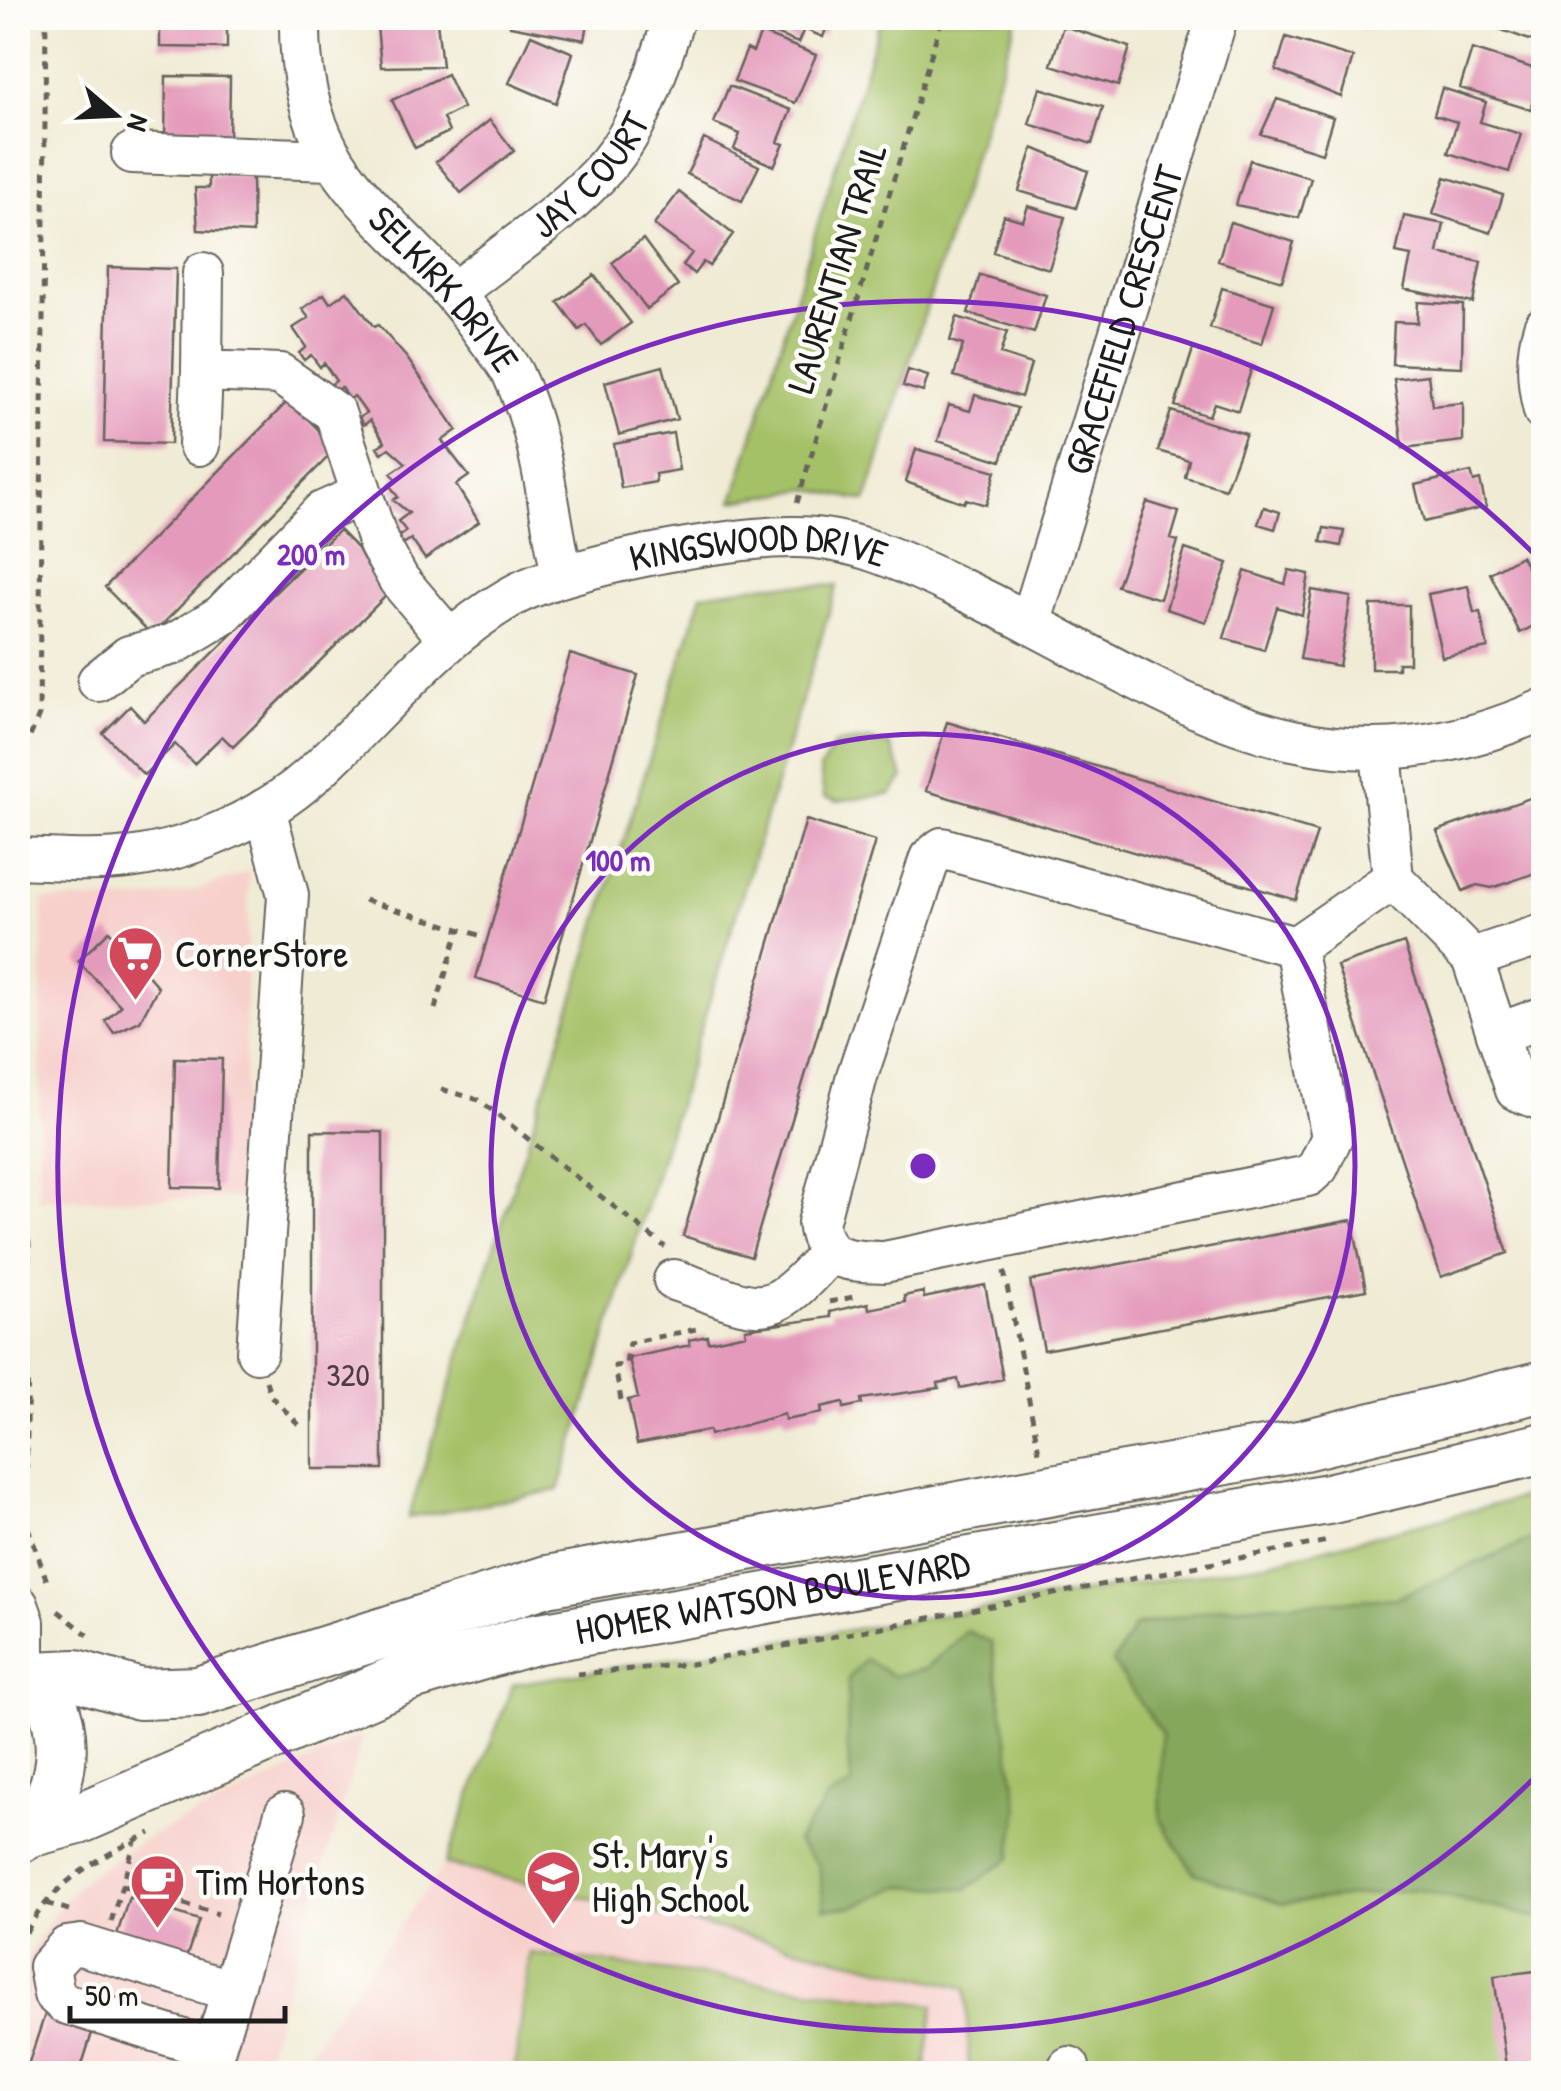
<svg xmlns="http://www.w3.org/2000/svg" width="1561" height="2091" font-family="'Patrick Hand',sans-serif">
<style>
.built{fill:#f7d0cc}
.green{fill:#a5c168;stroke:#606e42;stroke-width:2.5}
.forest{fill:#84a75c;stroke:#50623c;stroke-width:2.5}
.building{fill:#e49bbb}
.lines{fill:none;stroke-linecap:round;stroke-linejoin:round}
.minor-casing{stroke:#66645c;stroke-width:44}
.major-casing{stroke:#66645c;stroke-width:54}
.path{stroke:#66645c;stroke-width:5;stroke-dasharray:8 8;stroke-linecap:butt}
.minor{stroke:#fff;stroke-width:40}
.major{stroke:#fff;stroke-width:50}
.ring{fill:none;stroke:#7b2cbf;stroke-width:5}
.labels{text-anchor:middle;stroke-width:9;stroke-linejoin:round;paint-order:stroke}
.number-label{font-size:32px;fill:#4e3c44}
.street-label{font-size:38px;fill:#1c1c1c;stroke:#fdfcf7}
.poi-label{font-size:38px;fill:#1c1c1c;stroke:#fdfcf7;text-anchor:start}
.centre{fill:#7b2cbf;stroke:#fdfcf7;stroke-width:5}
.ring-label{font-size:30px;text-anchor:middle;font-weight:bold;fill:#7b2cbf;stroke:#fdfcf7;stroke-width:9;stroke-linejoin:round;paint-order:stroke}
</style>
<rect width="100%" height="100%" fill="#fdfcf7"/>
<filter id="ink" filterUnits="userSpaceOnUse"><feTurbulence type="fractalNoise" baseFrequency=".01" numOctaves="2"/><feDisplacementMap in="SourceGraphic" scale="20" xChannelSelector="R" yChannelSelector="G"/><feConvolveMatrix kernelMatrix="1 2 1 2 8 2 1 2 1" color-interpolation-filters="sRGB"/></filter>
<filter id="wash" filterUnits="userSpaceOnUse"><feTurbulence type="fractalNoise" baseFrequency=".0048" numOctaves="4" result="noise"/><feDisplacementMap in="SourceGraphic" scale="40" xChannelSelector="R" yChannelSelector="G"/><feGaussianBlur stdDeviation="2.25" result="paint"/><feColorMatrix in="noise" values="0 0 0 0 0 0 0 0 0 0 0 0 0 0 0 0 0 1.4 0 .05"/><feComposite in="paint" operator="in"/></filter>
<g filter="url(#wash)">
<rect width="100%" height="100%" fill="#f0ebd4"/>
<path class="built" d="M249 871 242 1198 38 1200 43 900H140L200 889Z
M363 1735 261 2073 18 2074 19 1970 63 1901 86 1878 143 1840Z
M445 1864 966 1988 969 2073 292 2074Z"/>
<path class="green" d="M881 18H1017L866 501 808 489 733 501Z
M768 584 837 586 559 1490 408 1518 702 594Z
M868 740 890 746 904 777 891 794 838 801 824 797 820 769 835 744Z
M1543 1492V2073H969L966 1988 445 1864 513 1684 1272 1562Z
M530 1953 934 2005 925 2073H514Z"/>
<path class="forest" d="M1543 1534V1919L1415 1889 1281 1904 1194 1873 1160 1819 1162 1734 1113 1663 1135 1626 1224 1607 1396 1598Z
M967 1631 991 1642 1019 1809 1010 1858 967 1889 901 1886 852 1907 824 1909 819 1866 796 1841 829 1797 852 1785 847 1745 848 1679 866 1659 893 1676 925 1669Z"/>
<g id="blocks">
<path class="building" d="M160 18H227V48L160 47Z
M511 18H589L585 40 510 26Z
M768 18H830L823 37 804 29 798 43 763 29Z
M1330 18H1370L1366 29Z
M1499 18H1544L1541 44 1496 28Z
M437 21 442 66 381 67 377 26Z
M1063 26 1130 47 1118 86 1051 65Z
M761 33 816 55 795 103 734 81 747 49 753 52Z
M531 35 573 53 556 103 509 83Z
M1286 37 1353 57 1341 97 1276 70Z
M1472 49 1542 71 1531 110 1460 88Z
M447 74 463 108 443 118 449 132 415 148 392 100Z
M166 76 230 77 229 142H165Z
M729 86 791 110 778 142 784 144 774 166 734 149 740 134 714 123Z
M1040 88 1103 107 1092 144 1029 124Z
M1442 88 1486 102 1480 122 1521 134 1509 172 1448 153 1457 122 1434 115Z
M1277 99 1333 117 1322 153 1261 134Z
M490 120 514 151 461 193 436 162Z
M704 139 759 166 742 201 687 174Z
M1033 148 1088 171 1076 208 1019 191Z
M1250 160 1311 178 1299 218 1236 205Z
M209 175H252L253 233 198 230 195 188H209Z
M1445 177 1503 195 1491 233 1433 214Z
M679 192 733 234 709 266 703 262 694 274 683 265 692 253 654 225Z
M1028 206 1065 217 1049 269 993 252 1004 215 1023 221Z
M1404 216 1444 224 1438 253 1481 262 1473 303 1404 289 1411 256 1396 253Z
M1230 222 1294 242 1282 281 1218 261Z
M643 239 678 286 647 309 612 263Z
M108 267 176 269 171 444 104 442Z
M594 275 631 323 601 345 586 325 579 330 558 302Z
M980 275 1046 295 1034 333 968 313Z
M1222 288 1274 304 1262 344 1210 328Z
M347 291 374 327 378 325 407 358 457 430 442 441 469 476 456 485 479 522 425 559 411 539 403 544 398 537 406 531 398 521 409 513 393 500 398 497 389 484 396 479 391 473 406 463 389 448 382 453 377 447 385 442 370 420 364 425 359 418 366 413 354 396 349 400 341 387 334 392 330 385 336 381 324 363 320 367 311 355 304 360 299 353 306 347 293 328 309 318 302 309 324 294 330 303Z
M1418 302 1463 305 1462 367 1392 364 1394 322 1417 323Z
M957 317 1007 332 1000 354 1031 364 1021 397 954 376 963 345 950 341Z
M1193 349 1252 367 1238 411 1214 403 1209 416 1175 406Z
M663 366 677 419 619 435 605 382Z
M908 370 928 376 923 392 903 386Z
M1428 375 1432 406 1463 403V441L1403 448 1394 379Z
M975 395 1017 408 1001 461 938 441 949 405 970 411Z
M289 400 337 448 152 635 105 587Z
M1171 411 1246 434 1225 489 1185 477 1189 460 1158 451Z
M673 433 679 470 655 474 656 482 621 488 614 444Z
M916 449 996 471 986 505 966 499 964 503 906 482Z
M1471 472 1474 482 1480 480 1486 507 1424 522 1415 485Z
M1147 502 1179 512 1171 539 1178 541 1160 599 1117 586Z
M1264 507 1280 512 1275 529 1258 524Z
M1324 528 1344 531 1341 546 1321 542Z
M339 530 395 587 233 747 222 736 194 764 175 744 144 775 103 733 130 706 144 721Z
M1185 549 1228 563 1206 622 1166 609Z
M1521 556 1536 585 1541 582 1544 587V620L1520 633 1490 573Z
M1289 570 1309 574 1302 615 1277 607 1264 650 1224 638 1245 571 1285 584Z
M1468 586 1474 613 1480 612 1488 648 1442 657 1428 594Z
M1312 590 1351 597 1339 666 1300 659Z
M1371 605H1409V663H1398V669H1371Z
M570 654 638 675 544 999 476 978Z
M947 722 1317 832 1296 900 926 791Z
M1544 793V870L1492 888 1477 885 1463 891 1437 831Z
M806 820 875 841 751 1257 683 1236Z
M109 931 158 987 140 1021 114 1033 105 1021 121 1006 78 961Z
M1404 943 1508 1253 1441 1277 1337 966Z
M175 1058 222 1059 219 1188 172 1187Z
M312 1131 383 1132V1469H312Z
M1352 1220 1366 1290 1044 1350 1030 1281Z
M985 1285 1003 1379 960 1388 958 1379 938 1383 939 1388 861 1399 862 1404 844 1408 843 1402 821 1407 822 1413 785 1420 784 1414 710 1435 709 1430 637 1444 628 1400 638 1398 629 1358 690 1345 689 1340 707 1336 708 1342 746 1334 745 1329 831 1317 830 1312 868 1303 869 1309 905 1302 904 1296 923 1292 924 1298Z
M129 1897 199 1920 184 1964 115 1941Z
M1544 1970V2074H1507L1494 1976Z
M45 2014 93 2030 79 2074H25Z"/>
</g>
</g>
<g filter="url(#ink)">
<use href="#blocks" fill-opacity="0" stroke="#66645c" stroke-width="2.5"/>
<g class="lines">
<defs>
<g id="minor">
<path id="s1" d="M300 18C297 188 398 211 482 330 492 344 505 359 513 374 542 435 548 509 562 575"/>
<path d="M132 153 331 160"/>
<path d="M203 273 202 371 280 374 335 413 379 544 399 580 450 640"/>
<path id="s2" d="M455 292C506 251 565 214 608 164 643 123 658 67 674 18"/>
<path d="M1544 327C1535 355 1537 383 1544 411"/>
<path d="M199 445 202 371"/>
<path id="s3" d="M1031 621 1217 18"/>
<path d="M98 681 129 656 174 644 222 615 322 512 360 495"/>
<path id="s4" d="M18 858C56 859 96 863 135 857 193 849 265 817 310 777 377 718 430 644 509 598 563 566 731 536 795 537 852 537 904 562 955 586 1162 682 1305 817 1544 709"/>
<path d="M1393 879 1472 958 1516 1090 1544 1101"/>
<path d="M1295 947 1332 1137 1318 1167 1308 1176 884 1262C850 1261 823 1262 818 1223L857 1076 930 858 942 848 1295 947 1393 879 1381 751"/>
<path d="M1472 958 1544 934"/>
<path d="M1497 1034 1544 1017"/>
<path d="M674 1280C762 1309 764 1327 829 1253"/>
<path d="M257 1352 288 895 265 809"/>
<path d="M18 1605 24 1622V1667"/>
<path d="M213 2049 64 2003 54 1994 49 1967 67 1947 81 1945 229 1990"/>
<path d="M1069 2067V2074"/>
<path d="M207 2074 285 1814"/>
</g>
<g id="major">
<path d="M18 1663C77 1702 73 1798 18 1838"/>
<path d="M33 1677 76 1675 140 1694 198 1692 547 1581 1304 1445 1544 1386"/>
<path id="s5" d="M25 1833 78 1819 408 1676 534 1639 1328 1499 1544 1448"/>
</g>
</defs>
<use href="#minor" class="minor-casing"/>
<use href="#major" class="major-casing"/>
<path class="path" d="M797 503 942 18
M18 766 39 715 46 18
M364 900 482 936
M18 944V955
M18 984 20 1170 29 1245 26 1522 49 1587
M435 1009 459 929
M441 1089 479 1100 665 1247
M1004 1271 1039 1452
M829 1302 853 1297
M266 1381 271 1396 303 1429
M621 1400 615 1366 626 1365 629 1343 701 1328
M58 1611 88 1635
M577 1674 691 1664 1328 1541
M122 1885 218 1914
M46 1903 72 1911
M111 1922 135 1842
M20 1947C43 1886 96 1859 151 1833"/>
<use href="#minor" class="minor"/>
<use href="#major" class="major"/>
</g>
</g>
<g class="ring">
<circle cx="923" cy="1166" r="432"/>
<path d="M1540 1772A865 865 0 1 1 1540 560"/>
</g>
<defs>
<symbol id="supermarket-pin" viewBox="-11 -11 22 30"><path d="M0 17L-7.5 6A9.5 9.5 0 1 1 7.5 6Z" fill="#d1495b" stroke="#fdfcf7"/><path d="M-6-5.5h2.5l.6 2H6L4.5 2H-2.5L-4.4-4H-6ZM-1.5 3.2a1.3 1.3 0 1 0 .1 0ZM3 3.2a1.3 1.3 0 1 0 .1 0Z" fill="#fff"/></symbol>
<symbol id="school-pin" viewBox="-11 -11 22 30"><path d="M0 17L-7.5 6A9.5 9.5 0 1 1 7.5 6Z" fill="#d1495b" stroke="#fdfcf7"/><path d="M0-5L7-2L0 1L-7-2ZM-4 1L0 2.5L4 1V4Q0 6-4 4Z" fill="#fff"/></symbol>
<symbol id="cafe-pin" viewBox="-11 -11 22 30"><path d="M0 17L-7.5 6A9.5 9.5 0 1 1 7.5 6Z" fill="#d1495b" stroke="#fdfcf7"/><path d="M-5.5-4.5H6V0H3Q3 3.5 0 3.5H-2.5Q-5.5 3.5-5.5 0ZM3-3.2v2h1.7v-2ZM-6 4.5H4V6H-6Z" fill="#fff"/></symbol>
</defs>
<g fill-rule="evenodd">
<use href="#supermarket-pin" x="104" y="922" width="63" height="86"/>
<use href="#school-pin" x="522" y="1846" width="63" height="86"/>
<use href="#cafe-pin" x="126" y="1850" width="63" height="86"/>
</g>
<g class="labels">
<g class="number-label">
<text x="348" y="1386">320</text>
</g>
<g class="street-label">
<text dy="13" stroke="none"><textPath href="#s2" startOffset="180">JAY COURT</textPath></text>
<text transform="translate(837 268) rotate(-73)" y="13">LAURENTIAN TRAIL</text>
<text dy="13" stroke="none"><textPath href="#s1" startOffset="318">SELKIRK DRIVE</textPath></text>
<text dy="13" stroke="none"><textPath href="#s3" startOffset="315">GRACEFIELD CRESCENT</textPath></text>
<text dy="13" stroke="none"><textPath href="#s4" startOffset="838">KINGSWOOD DRIVE</textPath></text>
<text dy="13" stroke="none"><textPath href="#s5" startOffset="788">HOMER WATSON BOULEVARD</textPath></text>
</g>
<g class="poi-label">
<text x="175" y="967">CornerStore</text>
<text x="592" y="1868">St. Mary's<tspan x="592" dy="44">High School</tspan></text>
<text x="196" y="1895">Tim Hortons</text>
</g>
</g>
<circle cx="923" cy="1166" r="15" class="centre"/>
<g class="ring-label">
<text x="311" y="565">200 m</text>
<text x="618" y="871">100 m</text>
</g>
<rect width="1561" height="2091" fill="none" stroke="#fdfcf7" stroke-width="60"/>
<g transform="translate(115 115) rotate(109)" stroke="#fdfcf7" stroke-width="8" paint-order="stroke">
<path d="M0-8L18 38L0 25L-18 38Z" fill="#1c1c1c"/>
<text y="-15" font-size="28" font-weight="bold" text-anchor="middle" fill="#1c1c1c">N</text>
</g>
<path d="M70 2006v15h215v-15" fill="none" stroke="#1c1c1c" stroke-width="5"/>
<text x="85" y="2006" font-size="30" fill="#1c1c1c" stroke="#fdfcf7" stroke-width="8" paint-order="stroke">50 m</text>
</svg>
